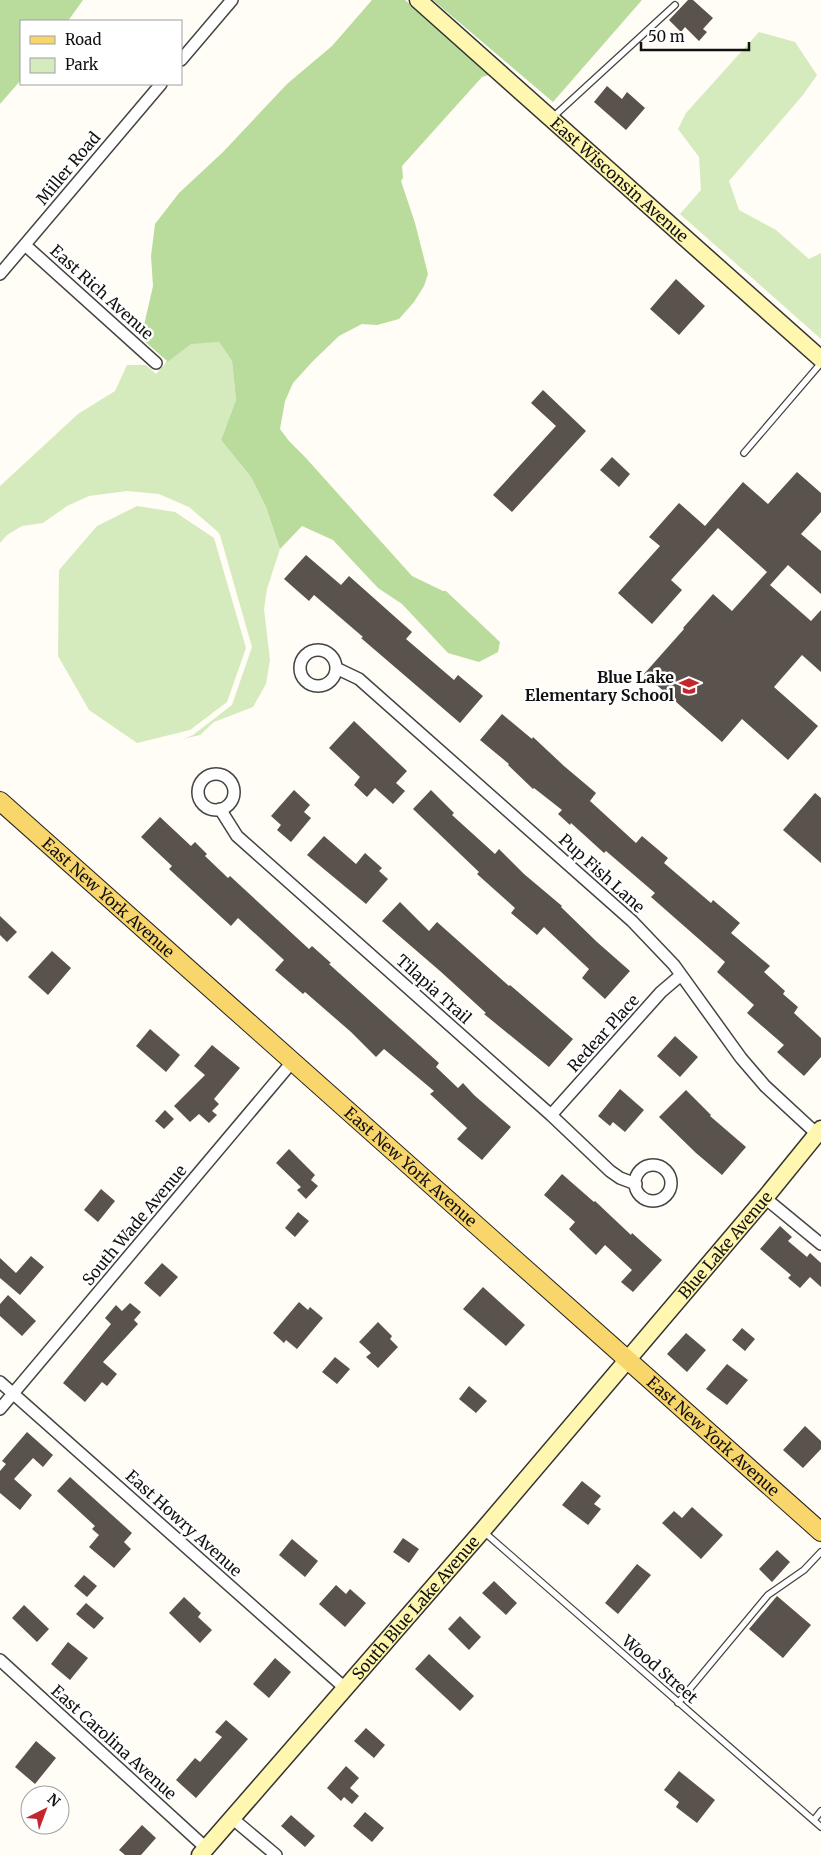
<svg xmlns="http://www.w3.org/2000/svg" width="821" height="1855" font-family="Merriweather,serif">
<style>
.green{fill:#d5ebbd}
.forest{fill:#b9dc9c}
.building{fill:#5a524d}
.lines{fill:none;stroke-linecap:round;stroke-linejoin:round}
.lane-casing{stroke:#444;stroke-width:8}
.street-casing{stroke:#444;stroke-width:14}
.secondary-casing{stroke:#333;stroke-width:19}
.primary-casing{stroke:#222;stroke-width:20}
.lane{stroke:#fff;stroke-width:5.5}
.street{stroke:#fff;stroke-width:11}
.secondary{stroke:#fff6b0;stroke-width:16}
.primary{stroke:#f9d66b;stroke-width:18}
.labels{text-anchor:middle;stroke-width:5;stroke-linejoin:round;paint-order:stroke}
.street-label{font-size:16px;fill:#111;stroke:#fff}
.poi-label{font-size:16px;font-weight:bold;fill:#111;stroke:#fff;text-anchor:end}
</style>
<rect width="100%" height="100%" fill="#fffdf5"/>
<path class="green" d="M759 32 795 42 817 75 803 95 729 181 739 210 776 230 809 259 821 253V339L680 214 701 190 699 157 678 129 686 113Z
M219 342 232 361 236 400 221 440 251 477 266 507 280 549 267 589 264 609 270 660 266 684 253 707 214 722 200 735 183 739 193 735 232 705 252 647 220 535 218 532 189 507 159 494 127 491 89 496 67 506 43 523 22 526 7 535 0 543V486L78 414 115 391 127 365H146L156 374 165 364 191 343Z
M137 506 175 512 214 538 246 648 227 702 190 730 137 743 89 710 58 656 59 570 97 526Z"/>
<path class="forest" d="M0 0H83L68 21H21V80L0 104Z
M372 0H405L489 75 482 77 402 166 403 178 401 181 415 223 428 274 424 286 414 302 399 319 377 325 362 324 339 336 313 361 293 383 285 401 280 429 289 441 305 457 412 576 443 591H446L500 642 498 652 479 662 448 653 402 604 378 588 333 540 302 526 280 549 266 507 251 477 221 440 236 400 232 361 219 342 191 344 165 364 167 361 141 338 153 286 151 256 155 224 179 193 223 152 287 84 332 46Z
M433 0H642L553 102Z"/>
<path class="building" d="M688 0H693L713 18 703 29 707 32 699 41 685 27 681 32 669 20Z
M607 86 622 99 627 92 645 108 626 130 594 102Z
M676 279 705 306 679 335 650 309Z
M543 390 586 431 512 512 493 495 556 426 531 403Z
M612 457 630 474 619 487 600 470Z
M797 472 821 493V512L801 534 821 551V594L788 565 770 585 811 621 821 610V672L802 655 774 687 818 726 788 760 742 719 722 742 644 674 684 629 683 628 713 594 732 611 767 572 718 528 671 580 682 590 652 624 618 593 660 546 649 537 679 503 705 526 743 482 768 504Z
M306 555 341 585 349 576 412 632 406 639 454 680 458 675 483 696 460 723 361 638 363 637 314 595 309 601 284 579Z
M502 714 532 739 533 737 564 766 596 793 590 801 636 843 642 836 668 858 664 863 711 903 713 900 740 923 731 933 770 966 764 972 785 991 783 994 798 1007 794 1013 821 1038V1057L804 1076 777 1052 784 1045 747 1013 754 1005 717 972 725 962 651 897 655 893 606 851 604 853 571 823 570 825 558 814 562 810 534 788 533 789 508 765 509 764 480 740Z
M354 721 407 771 396 783 405 791 393 804 375 788 367 797 354 785 360 777 329 748Z
M294 790 310 805 304 812 311 818 291 842 277 830 281 825 271 816Z
M431 790 454 813 452 815 495 854 499 849 524 874 562 906 561 907 597 942 630 971 605 999 582 978 589 969 544 927 537 935 511 913 515 908 477 874 479 872 413 809Z
M815 793 821 798V863L783 830Z
M160 817 191 846 195 842 207 854 205 856 228 878 230 876 309 949 312 946 331 963 329 964 439 1063 436 1067 458 1088 463 1083 474 1095 511 1127 482 1160 457 1139 467 1128 430 1094 434 1091 384 1049 376 1057 351 1032 305 992 303 994 275 970 284 960 238 918 231 926 169 869 172 866 141 837Z
M324 836 356 864 365 853 382 868 379 871 388 879 366 904 307 855Z
M400 902 429 931 437 922 509 986 510 985 573 1039 549 1067 484 1014 486 1013 440 971 382 921Z
M0 916 17 932 7 942 0 935Z
M52 951 71 968 48 995 28 977Z
M150 1029 180 1055 166 1072 136 1046Z
M675 1036 698 1057 680 1077 657 1056Z
M212 1045 240 1068 214 1099 219 1104 212 1111 217 1115 209 1123 199 1114 190 1122 174 1106 205 1075 194 1066Z
M620 1089 644 1110 625 1132 613 1122 610 1126 598 1116Z
M686 1090 711 1115 710 1116 746 1147 722 1175 696 1153 659 1117Z
M165 1110 174 1119 164 1129 155 1121Z
M289 1149 315 1175 311 1180 318 1186 306 1199 297 1190 301 1187 276 1163Z
M562 1174 594 1202 595 1201 631 1235 632 1233 662 1260 633 1292 621 1282 632 1270 605 1245 596 1255 569 1229 575 1222 544 1195Z
M101 1189 115 1201 98 1222 84 1210Z
M298 1212 309 1221 295 1237 285 1228Z
M780 1226 792 1237 788 1241 807 1257 810 1253 821 1263V1287L810 1277 800 1288 788 1278 791 1275 760 1249Z
M31 1256 44 1267 20 1295 0 1278V1258L16 1273Z
M162 1263 178 1277 160 1297 144 1283Z
M483 1287 525 1325 506 1346 463 1309Z
M8 1295 36 1321 22 1336 0 1316V1304Z
M299 1302 308 1310 310 1307 323 1318 297 1349 286 1340 284 1343 273 1333Z
M130 1303 141 1312 134 1320 138 1324 103 1362 117 1374 107 1386 102 1382 85 1402 63 1383 111 1324 105 1318 116 1305 122 1311Z
M378 1322 392 1336 390 1339 398 1347 378 1368 366 1357 371 1353 359 1342Z
M742 1328 755 1339 745 1351 732 1340Z
M686 1333 706 1350 687 1372 667 1354Z
M335 1357 350 1369 337 1384 322 1372Z
M727 1364 748 1380 727 1405 706 1389Z
M469 1386 487 1401 476 1413 459 1399Z
M805 1426 821 1441V1449L803 1468 783 1450Z
M27 1432 53 1455 43 1467 33 1458 14 1479 32 1495 20 1510 0 1493V1471L6 1464 2 1461Z
M70 1477 132 1533 124 1542 131 1549 114 1568 89 1547 99 1535 92 1529 95 1526 57 1491Z
M582 1481 601 1496 594 1504 601 1509 588 1525 562 1505Z
M692 1507 723 1535 701 1559 662 1523 674 1511 682 1518Z
M403 1538 419 1549 409 1563 393 1552Z
M292 1539 318 1561 305 1577 279 1555Z
M777 1550 790 1562 772 1582 759 1569Z
M637 1564 651 1575 618 1614 605 1603Z
M84 1575 97 1586 87 1597 74 1586Z
M494 1581 517 1603 506 1615 482 1593Z
M336 1585 346 1594 350 1589 366 1603 345 1627 319 1604Z
M777 1596 811 1625 783 1658 749 1629Z
M184 1597 201 1613 198 1617 212 1630 200 1643 169 1613Z
M86 1603 104 1618 94 1629 76 1614Z
M24 1605 49 1629 37 1642 12 1618Z
M460 1616 481 1637 469 1650 448 1629Z
M68 1642 88 1658 70 1680 51 1664Z
M429 1654 474 1696 460 1711 415 1669Z
M275 1658 291 1672 269 1698 253 1684Z
M226 1720 248 1739 196 1798 176 1780 195 1758 200 1762 222 1737 215 1732Z
M366 1728 385 1745 374 1758 354 1741Z
M36 1741 56 1758 35 1784 15 1767Z
M346 1766 359 1778 350 1788 359 1796 352 1804 344 1797 341 1801 327 1788Z
M679 1771 715 1800 697 1823 676 1807 679 1802 664 1790Z
M365 1812 384 1828 372 1842 353 1826Z
M291 1815 315 1836 305 1847 281 1826Z
M142 1825 156 1838 141 1855H125L119 1850Z"/>
<g class="lines">
<defs>
<path id="lane" d="M553 117 675 5
M744 453 821 363
M484 1532 821 1827
M678 1703 768 1595 804 1570 821 1552
M814 1820 821 1811"/>
<path id="street" d="M181 60 232 0
M25 245 156 363
M0 274 161 84
M300 668a18 18 0 1 1 36 0a18 18 0 1 1-36 0Z
M336 668 359 679 632 921 674 965 741 1058 765 1086 817 1134
M198 792a18 18 0 1 1 36 0a18 18 0 1 1-36 0Z
M220 809 237 836 551 1115 610 1171 620 1178 636 1184
M551 1115 661 992 681 975
M635 1183a18 18 0 1 1 36 0a18 18 0 1 1-36 0Z
M765 1198 821 1244
M0 1382 346 1689
M0 1409 293 1061
M0 1660 206 1848
M233 1819 276 1855"/>
<g id="secondary">
<path id="s1" d="M418 0 821 359"/>
<path id="s2" d="M200 1855 482 1531 765 1198 821 1129"/>
</g>
<g id="primary">
<path id="s3" d="M0 801 821 1532"/>
</g>
</defs>
<use href="#lane" class="lane-casing"/>
<use href="#street" class="street-casing"/>
<use href="#secondary" class="secondary-casing"/>
<use href="#primary" class="primary-casing"/>
<use href="#lane" class="lane"/>
<use href="#street" class="street"/>
<use href="#secondary" class="secondary"/>
<use href="#primary" class="primary"/>
</g>
<defs>
<symbol id="school-bare" viewBox="-9 -9 18 18"><path d="M0-5L7-2L0 1L-7-2ZM-4 1L0 2.5L4 1V4Q0 6-4 4Z" fill="#c4262e" stroke="#fff" stroke-width="2.5" paint-order="stroke"/></symbol>
</defs>
<g fill-rule="evenodd">
<use href="#school-bare" x="675" y="672" width="28" height="28"/>
</g>
<g class="labels">
<g class="street-label">
<text transform="translate(68 168) rotate(-50)" y="6">Miller Road</text>
<text dy="6" stroke="none"><textPath href="#s1" startOffset="270">East Wisconsin Avenue</textPath></text>
<text transform="translate(102 292) rotate(42)" y="6">East Rich Avenue</text>
<text transform="translate(602 873) rotate(42)" y="6">Pup Fish Lane</text>
<text dy="6" stroke="none"><textPath href="#s3" startOffset="145">East New York Avenue</textPath></text>
<text transform="translate(434 989) rotate(42)" y="6">Tilapia Trail</text>
<text transform="translate(603 1033) rotate(-48)" y="6">Redear Place</text>
<text dy="6" stroke="none"><textPath href="#s3" startOffset="550">East New York Avenue</textPath></text>
<text transform="translate(134 1225) rotate(-50)" y="6">South Wade Avenue</text>
<text dy="6" stroke="none"><textPath href="#s2" startOffset="805">Blue Lake Avenue</textPath></text>
<text dy="6" stroke="none"><textPath href="#s3" startOffset="955">East New York Avenue</textPath></text>
<text transform="translate(184 1523) rotate(42)" y="6">East Howry Avenue</text>
<text dy="6" stroke="none"><textPath href="#s2" startOffset="328">South Blue Lake Avenue</textPath></text>
<text transform="translate(660 1669) rotate(41)" y="6">Wood Street</text>
<text transform="translate(114 1742) rotate(42)" y="6">East Carolina Avenue</text>
</g>
<g class="poi-label">
<text x="674" y="683">Blue Lake<tspan x="674" dy="18">Elementary School</tspan></text>
</g>
</g>
<rect x="20" y="20" width="162" height="65" fill="#ffffff" stroke="#a0a0a0"/>
<rect x="30" y="36" width="25" height="8" fill="#f9d66b" stroke="#a0a0a0"/>
<text x="65" y="45" font-size="15" fill="#111111">Road</text>
<rect x="30" y="58" width="25" height="15" fill="#d5ebbd" stroke="#a0a0a0"/>
<text x="65" y="70" font-size="15" fill="#111111">Park</text>
<g transform="translate(45 1810) rotate(42)"><circle r="24" fill="#ffffff" stroke="#a0a0a0"/>
<path d="M0-4L9 19L0 12L-9 19Z" fill="#c4262e"/>
<text y="-8" font-size="14" font-weight="bold" text-anchor="middle" fill="#111111">N</text>
</g>
<path d="M641 42v8h108v-8" fill="none" stroke="#111111" stroke-width="2.5"/>
<text x="648" y="42" font-size="15" fill="#111111" stroke="#ffffff" stroke-width="4" paint-order="stroke">50 m</text>
</svg>
